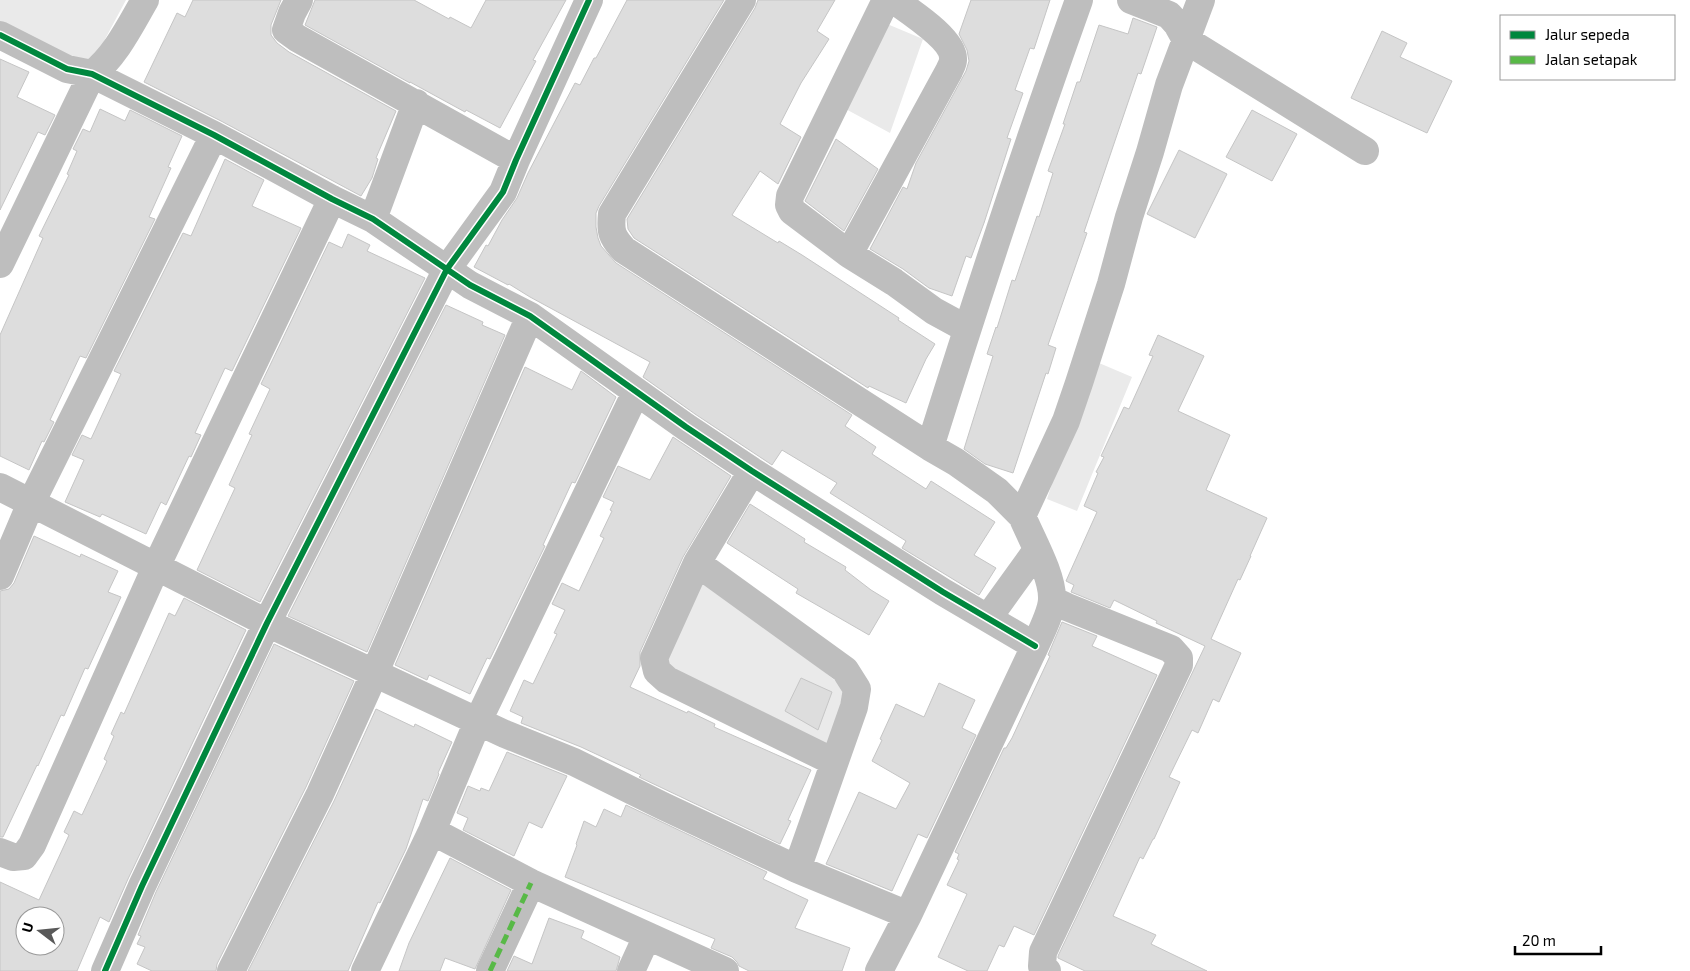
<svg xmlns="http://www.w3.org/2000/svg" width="1690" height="971" font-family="'Exo 2',sans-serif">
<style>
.green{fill:#eaeaea}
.building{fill:#ddd;stroke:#c5c5c5;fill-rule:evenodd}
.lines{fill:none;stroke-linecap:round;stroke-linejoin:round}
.minor{stroke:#bebebe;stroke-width:28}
.quiet{stroke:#58b947;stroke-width:5;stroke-dasharray:10 5;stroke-linecap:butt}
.cycleway-casing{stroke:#fff;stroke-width:9}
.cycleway{stroke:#00873e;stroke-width:6}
</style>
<rect width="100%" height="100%" fill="#fff"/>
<path class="green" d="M0 0H126L89 69 0 30Z
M880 21 923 39 890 133 842 107Z
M1092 360 1132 377 1077 511 1047 499Z
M699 573 847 690 824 751 661 675Z"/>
<path class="building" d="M193 0H281L271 25V35L277 43 289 52 396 111 376 158 378 159 372 178 361 196 221 121 144 82 177 13 185 17Z
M315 0H414L449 19 450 17 471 28 486 0H566L533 60 536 61 500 128 466 110 465 112 410 82V83L305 25Z
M627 0H724L599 206 596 213V227L598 238 601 246 616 263 852 415 845 426 876 447 872 454 926 489 931 481 995 522 974 555 996 568 979 595 902 548 906 541 830 493 837 483 782 450 772 465 695 414 643 377 650 362 530 297 509 284 508 285 474 267 486 245 488 246 502 220 517 198 528 173 575 83 580 85 594 58H596Z
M758 0H835L817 31 829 39 801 83 780 124 801 137 778 184 760 171 732 215 778 243 779 241 802 255 899 318 898 320 935 344 926 359 906 403 869 386 868 388 634 238 628 229 627 219 755 8Z
M971 0H1050L1034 49 1030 48 1015 90 1023 93 1007 138 1011 139 984 223 971 258 966 256 952 296 929 288 903 269 870 249 903 187 907 189 916 163 966 71 969 61 967 50 959 34Z
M1133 18 1157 27 1141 74 1138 73 1084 232 1087 233 1048 345 1056 348 1048 374 1046 373 1013 473 985 464 964 449 993 356 987 354 996 327 997 328 1012 280 1015 281 1037 216 1039 217 1053 173 1048 171 1065 124H1063L1077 82H1080L1099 25 1128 34Z
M1382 31 1407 43 1400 57 1452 81 1427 133 1351 98Z
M0 59 29 72 17 97 55 115 45 135 38 132 0 210Z
M100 109 125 121 130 110 182 136 168 167 171 168 149 217 155 219 86 358 80 356 50 420 54 422 44 442 42 441 29 470 0 456V335L43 238 39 236 69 175 67 174 77 151 73 149 83 129 90 132Z
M1252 110 1297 134 1272 181 1226 157Z
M836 139 878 169 844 231 805 201Z
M1179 150 1227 174 1195 238 1147 214Z
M225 159 264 180 252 206 301 228 232 371 225 368 195 433 201 435 191 457 189 456 166 505 161 502 146 534 102 514 100 517 65 502 84 460 72 455 82 435 91 439 121 374 114 371 183 233 191 236Z
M348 234 370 245 367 251 425 278 260 602 197 570 235 488 229 485 252 435 249 434 270 389 261 384 329 242 342 248Z
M446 305 483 322 482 325 505 335 367 652 288 616Z
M1158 335 1204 356 1178 411 1230 435 1206 490 1267 518 1250 556H1251L1240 580 1238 579 1211 639 1241 653 1219 702 1213 699 1198 733 1192 730 1169 777 1180 782 1154 839H1153L1143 859 1140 857 1113 916 1156 935 1151 944 1207 971H1085L1058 958V956L1205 646 1156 623 1157 621 1114 600 1110 608 1071 592 1074 585 1066 581 1097 512 1084 506 1098 473 1096 472 1104 457 1101 456 1124 407 1129 409 1153 356 1149 355Z
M525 367 572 390 581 371 616 397 575 483 572 482 543 545 545 546 490 659 487 658 470 694 429 675 427 680 395 665Z
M673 437 731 476 683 557 640 652V666L630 687 687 713 688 711 715 724 714 727 811 770 788 820 791 821 780 844 639 777 641 775 581 747 521 723 523 717 510 711 524 680 533 684 557 634 554 633 565 610 552 604 562 583 579 591 604 538 600 536 612 511 610 510 614 502 603 497 618 466 650 480Z
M750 504 805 539 804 542 846 567 845 570 871 590 889 601 869 635 796 593 798 589 727 543Z
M34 536 80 557 81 554 118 571 108 592 121 597 88 669 85 668 64 716 61 715 38 766 37 765 3 837H0V591L9 589 14 583Z
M184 598 246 630 128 879 109 922 100 917 77 971H0V882L39 900 69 835 64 832 74 811 82 815 107 761 104 759 114 736 111 734 121 712 124 714 169 613 175 616ZM25 916H55V946H25Z
M1062 622 1097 636 1092 646 1157 675 1034 935 1014 926 1004 947 999 945 987 971H968L938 957 967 894 947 885 959 860 957 859 959 854 955 852 1004 748H1006L1012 738 1036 686 1050 656 1048 655Z
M274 644 354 681 306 787 217 964 216 971H152L137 964 145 947 137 944 141 936 138 935 156 892Z
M801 678 832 692 818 730 785 711Z
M939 683 975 700 962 728 976 735 927 838 918 834 892 891 826 864 859 792 896 809 910 783 872 761 882 740 880 739 896 704 924 717Z
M376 709 414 727 415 724 452 742 438 773 439 774 428 801 423 799 406 849 380 903 378 902 348 971H248L334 801Z
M507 752 567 776 542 828 529 822 514 856 463 830 468 818 457 813 468 786 480 791 481 788 489 791Z
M626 805 767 872 763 879 808 900 795 928 850 948 842 971H749L739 966 737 962 732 957 711 948 715 939 565 877 577 845 576 844 584 821 596 827 604 809 621 817Z
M450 858 511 890 475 969 445 958 440 971H399L409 943Z
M549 918 584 931 581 938 620 957 616 971H507L514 956 532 964Z"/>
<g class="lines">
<path class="minor" d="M299 0 292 13 286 30 297 38 516 160
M742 0 612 214C610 232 612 237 624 250L930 447 956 462 997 491 1022 516
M886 0 790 196 789 205 792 211 849 254 894 282 934 311 967 329
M1131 0 1169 15 1177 24 1186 40 1365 151
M0 35 67 69 92 74 214 135 332 199 373 219 470 285 530 316 686 427 752 471 943 592 1035 646
M373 219 416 103
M849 254 949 71C950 68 953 64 953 60 955 40 909 11 894 0
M0 264 92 74C115 57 131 24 145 0
M930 447C977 297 1026 148 1079 0
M752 471 697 563 845 670 857 689 854 707 797 869
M0 487 267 623 505 734 574 762 663 806 797 869 908 915
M697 563 654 658 657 671 667 680 834 762
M0 576 31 503 214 135
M988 618 1037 550
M432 831 531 883 725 971
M0 852 13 857 24 856 32 845 156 567 332 199
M105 971 142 886 267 623 447 269 503 192 516 160 589 0
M231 971 320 794 375 672 530 316
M365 971 432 831 478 721 636 392
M490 971 531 883
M631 971 647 936
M879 971 908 915 1035 646C1040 635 1052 611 1052 599 1053 576 1031 538 1022 516L1066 421 1079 383 1111 284 1129 217 1150 152 1169 85 1201 0
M1047 971 1042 966 1043 952 1179 665V658L1171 649 1067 607 1052 600"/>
<path class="quiet" d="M490 971 531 883"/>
<defs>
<path id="cycleway" d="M0 35 67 69 92 74 214 135 332 199 373 219 470 285 530 316 686 427 752 471 943 592 1035 646
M105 971 142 886 267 623 447 269 503 192 516 160 589 0"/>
</defs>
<use href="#cycleway" class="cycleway-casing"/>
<use href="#cycleway" class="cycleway"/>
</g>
<rect x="1500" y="15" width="175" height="65" fill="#ffffff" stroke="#999999"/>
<rect x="1510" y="31" width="25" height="8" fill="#00873e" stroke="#999999"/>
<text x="1545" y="40" font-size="15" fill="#000000">Jalur sepeda</text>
<rect x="1510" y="56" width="25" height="8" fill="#58b947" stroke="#999999"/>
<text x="1545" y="65" font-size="15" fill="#000000">Jalan setapak</text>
<g transform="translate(40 931) rotate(286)"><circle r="24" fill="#ffffff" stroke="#999999"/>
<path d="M0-4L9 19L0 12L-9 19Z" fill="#595959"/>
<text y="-8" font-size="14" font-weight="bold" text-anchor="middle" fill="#000000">U</text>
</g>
<path d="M1515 946v8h86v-8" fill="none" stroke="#000000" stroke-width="2.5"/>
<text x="1522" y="946" font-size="15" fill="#000000" stroke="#ffffff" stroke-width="4" paint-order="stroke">20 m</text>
</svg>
